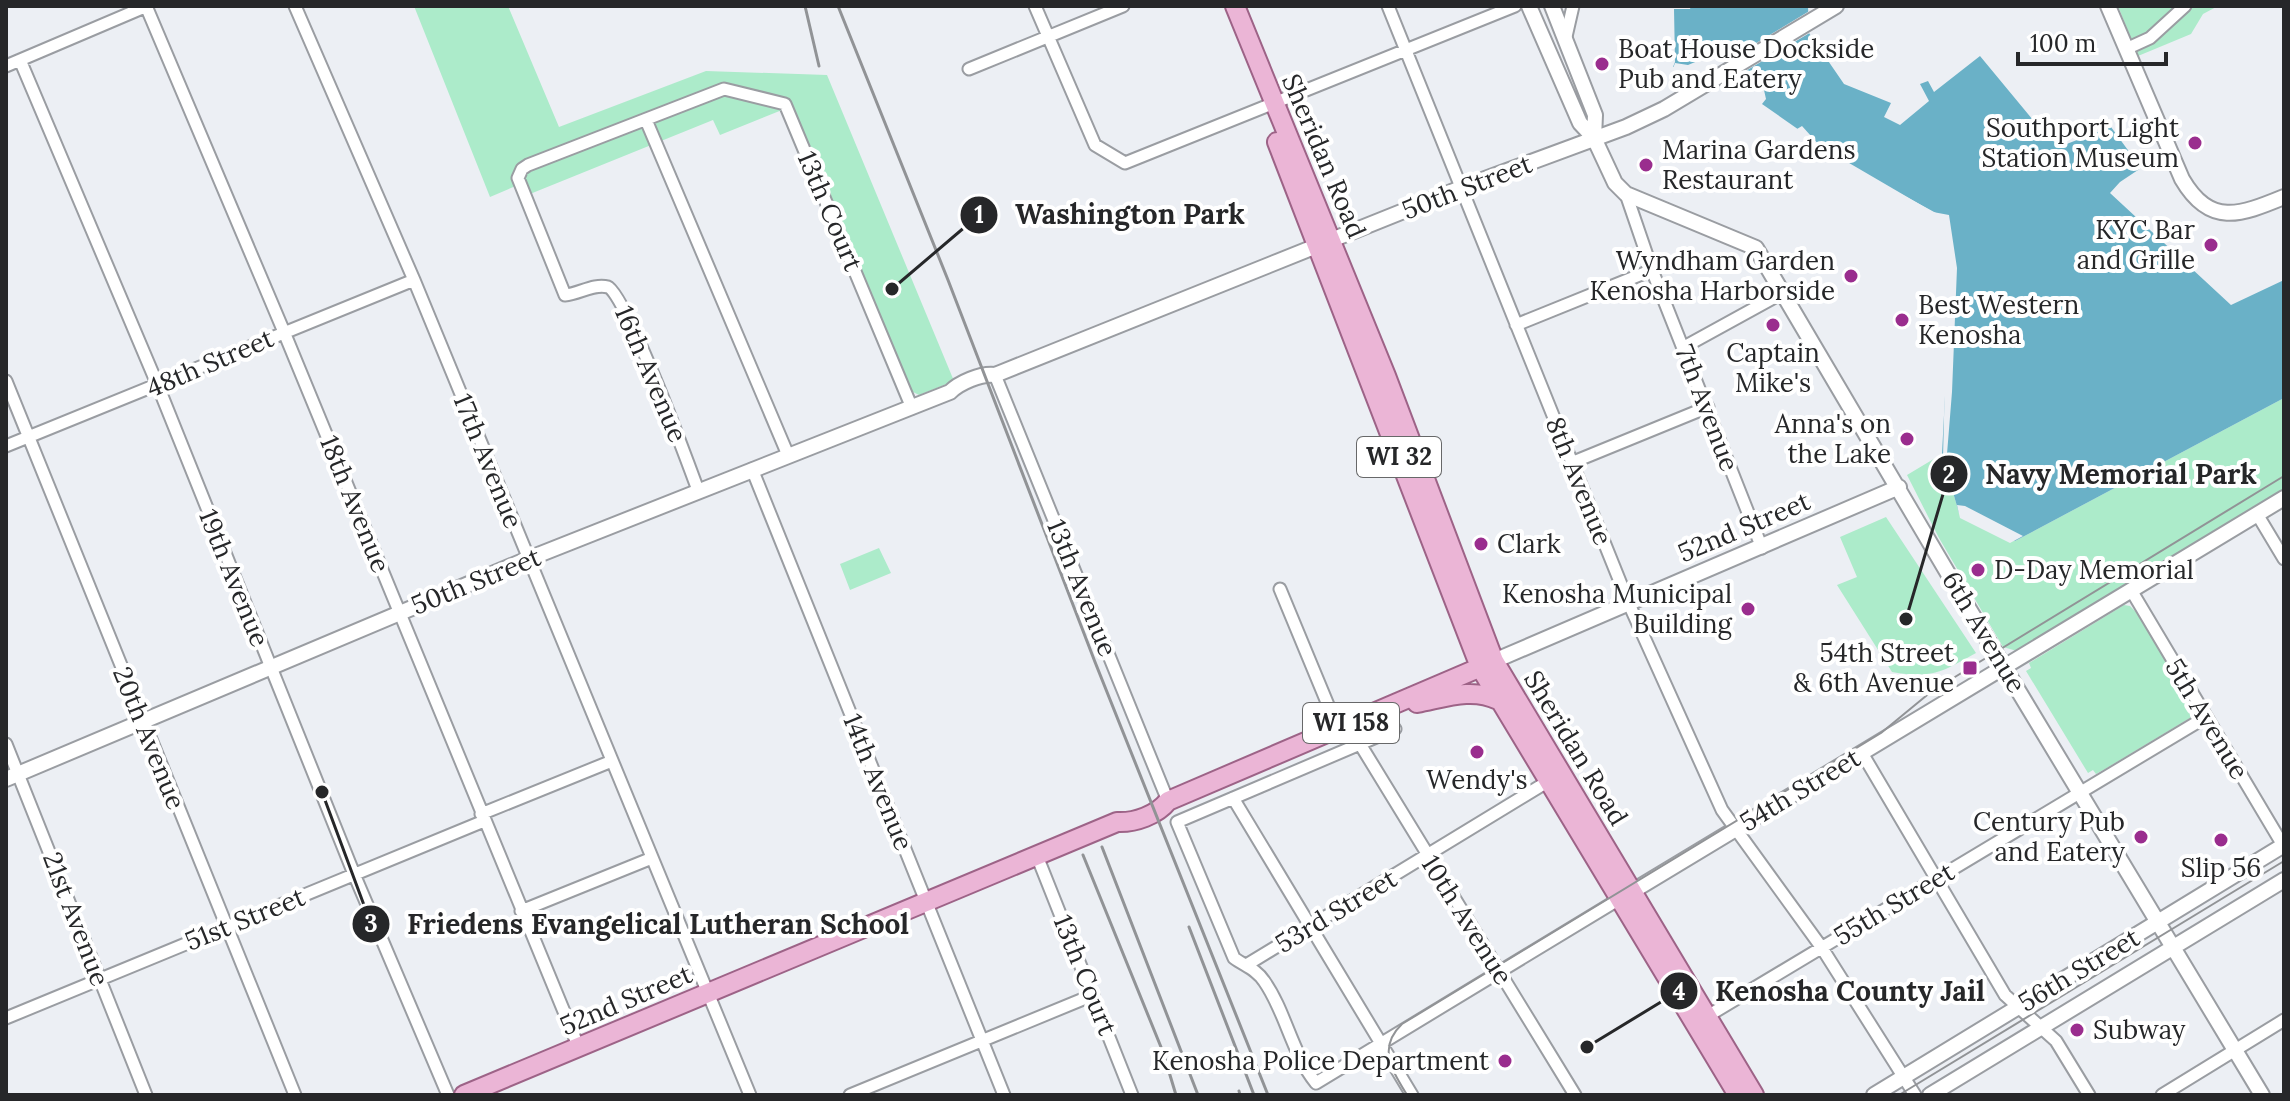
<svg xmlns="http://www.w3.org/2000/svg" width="2290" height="1101" font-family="Lora,serif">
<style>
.green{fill:#acebca}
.water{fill:#6ab1c7}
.pier{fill:#eceff4}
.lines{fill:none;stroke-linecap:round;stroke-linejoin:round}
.minor-casing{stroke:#9a9da2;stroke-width:15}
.tertiary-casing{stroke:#9a9da2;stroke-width:18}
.primary-casing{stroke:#9d6387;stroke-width:22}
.minor{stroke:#fff;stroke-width:11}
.tertiary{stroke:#fff;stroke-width:14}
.primary{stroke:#ebb5d6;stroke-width:18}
.tram{stroke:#919396;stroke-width:2}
.rail{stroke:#919396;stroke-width:3}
.poi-dot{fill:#9a2d8e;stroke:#fff;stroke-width:3}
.labels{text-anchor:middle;stroke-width:8;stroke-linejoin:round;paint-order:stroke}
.shield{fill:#fff;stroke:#676869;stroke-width:2}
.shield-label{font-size:24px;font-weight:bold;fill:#262729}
.poi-label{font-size:26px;fill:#262729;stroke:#fff;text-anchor:end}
.street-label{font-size:26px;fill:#262729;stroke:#fff}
.leader{fill:none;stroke:#262729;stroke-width:3}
.callout-dot{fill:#262729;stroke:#fff;stroke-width:3}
.mark-label{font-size:24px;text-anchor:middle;font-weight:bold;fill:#fff}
.callout-label{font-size:28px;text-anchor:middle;font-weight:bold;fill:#262729;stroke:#fff;stroke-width:8;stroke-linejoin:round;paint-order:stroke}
</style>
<rect width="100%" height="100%" fill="#eceff4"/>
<path class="green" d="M414 6H508L559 127 706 71 827 75 954 381 919 395 911 391 792 106 720 135 713 120 530 194 525 182 490 197Z
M2118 6H2218L2203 14 2191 34 2138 56Z
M2284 398V489L2017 651 2003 647 1939 538 1907 475 1942 454 1959 513 2015 541Z
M1886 517 1976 653C1942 672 1932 679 1892 672L1837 585 1857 577 1840 537Z
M879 548 891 573 850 590 840 564Z
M2124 605 2130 606 2136 612 2191 703 2193 713 2190 718 2105 769 2096 774 2093 770 2088 773 2026 671 2031 668 2029 663Z"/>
<path class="water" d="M1691 6H1808L1809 33 1844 84 1891 103 1884 117 1900 125 1929 101 1920 84 1928 81 1934 92 1980 56 2038 126 2045 123 2054 142 2060 140 2064 145 2111 127 2141 168 2120 182 2110 193 2231 305 2284 280V398L2015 541 1959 513 1942 454 1952 260 1947 219 1820 150 1802 132 1762 104V100L1720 63 1673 67 1675 62 1674 9H1690Z"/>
<path class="pier" d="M1811 10 1813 31 1744 72 1764 90 1766 99 1762 104 1718 67 1712 66 1688 74 1672 71 1675 63 1688 65 1712 55H1722L1728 60Z
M1802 126 1820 146 1933 212 1949 215 1957 268 1952 392 1947 454 1943 457 1948 260 1943 220 1930 217 1891 192 1818 154 1797 129Z
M1957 505 1965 506 2023 536 2010 543 1960 518Z"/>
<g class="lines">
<defs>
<path id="minor" d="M146 6 284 332 579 1048
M295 6 414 280 750 1095
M1035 6 1095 145 1125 163 1515 6
M1388 6 1629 604 1722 810 1822 948 1915 1095
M1565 41 1573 6
M2126 49 2150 38 2185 6
M20 60 158 386 354 874 448 1095
M6 66 147 6
M969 69 1123 6
M646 120 788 455
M1626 194 1652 270 1762 548
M1516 325 1652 270
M1684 347 1784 292
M995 375 1168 801
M6 381 295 1095
M6 446 414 280
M1571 463 1708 407
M752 469 1004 1095
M698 490C688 463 625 292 608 287 594 283 579 294 565 295L518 178 522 169 528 165 724 89 785 104 912 408
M2257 514 2284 559
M1280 589 1338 729
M2131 590 2284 847
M1395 729 1177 822 1234 958C1245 966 1256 969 1264 981 1286 1012 1291 1052 1316 1083L1621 898
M6 744 146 1095
M1360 744 1575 1095
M1862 753 2005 995 2056 1041 2089 1095
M1233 798 1412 1095
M481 814 612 761
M1037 856 1132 1095
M521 911 652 858
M1248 964 1547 782
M1706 1017 2206 717
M6 1018 484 821
M850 1095 1093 995
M2162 1095 2284 1020"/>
<path id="tertiary" d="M1529 6 1580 123 1594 138 1615 183 1626 194 1756 248 1966 604 2262 1095
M1552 6 1595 115 1594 138
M2108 6 2182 179C2210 227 2240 215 2284 197
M1494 661 1899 487
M6 779 528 559 950 392C959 383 981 373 995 375L1461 188 1626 127 1664 109 1836 6
M1623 897 2284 498
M1874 1095 2284 845
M1930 1095 2284 880"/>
<path id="primary" d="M1235 6 1386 376 1494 661 1754 1095
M1277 142 1480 667 1738 1095
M1417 703C1444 698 1472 687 1498 700
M464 1095 1117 822C1135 823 1157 815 1168 801L1488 664"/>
</defs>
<use href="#minor" class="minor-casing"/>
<use href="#tertiary" class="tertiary-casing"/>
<use href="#primary" class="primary-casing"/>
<use href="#minor" class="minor"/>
<use href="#tertiary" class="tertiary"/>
<use href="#primary" class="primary"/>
<path class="tram" d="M1407 1095C1392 1070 1377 1048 1402 1024L1881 733 1932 691 2284 476
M1899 1095 2284 861"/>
<path class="rail" d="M805 6 819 66
M838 6 948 280 1095 662 1268 1095
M1102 847 1198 1095
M1083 855 1163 1052 1176 1095
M1189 927 1254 1095
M1239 1091 1240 1095"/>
</g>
<g class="poi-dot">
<circle cx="1602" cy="64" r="8"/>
<circle cx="2195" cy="143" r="8"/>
<circle cx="1646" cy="165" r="8"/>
<circle cx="2211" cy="245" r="8"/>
<circle cx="1851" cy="276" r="8"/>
<circle cx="1902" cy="320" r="8"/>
<circle cx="1773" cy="325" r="8"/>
<circle cx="1907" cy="439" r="8"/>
<circle cx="1481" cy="544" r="8"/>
<circle cx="1978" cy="570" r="8"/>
<circle cx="1748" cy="609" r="8"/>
<rect x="1962" y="660" width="16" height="16" rx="4"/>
<circle cx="1477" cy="752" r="8"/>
<circle cx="2141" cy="837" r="8"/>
<circle cx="2221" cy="840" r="8"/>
<circle cx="2077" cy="1030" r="8"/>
<circle cx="1505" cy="1061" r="8"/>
</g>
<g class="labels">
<g class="shield">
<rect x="1357" y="437" width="84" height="40" rx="6"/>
<rect x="1303" y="703" width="96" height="40" rx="6"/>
</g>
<g class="shield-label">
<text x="1399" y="465">WI 32</text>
<text x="1351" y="731">WI 158</text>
</g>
<g class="poi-label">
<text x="1618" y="58" text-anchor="start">Boat House Dockside<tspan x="1618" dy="30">Pub and Eatery</tspan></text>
<text x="2179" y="137">Southport Light<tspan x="2179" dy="30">Station Museum</tspan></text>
<text x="1662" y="159" text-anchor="start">Marina Gardens<tspan x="1662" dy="30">Restaurant</tspan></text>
<text x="2195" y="239">KYC Bar<tspan x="2195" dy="30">and Grille</tspan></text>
<text x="1835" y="270">Wyndham Garden<tspan x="1835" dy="30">Kenosha Harborside</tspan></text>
<text x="1918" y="314" text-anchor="start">Best Western<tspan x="1918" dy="30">Kenosha</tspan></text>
<text x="1773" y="362" text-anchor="middle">Captain<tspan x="1773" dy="30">Mike's</tspan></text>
<text x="1891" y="433">Anna's on<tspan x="1891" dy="30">the Lake</tspan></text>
<text x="1497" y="553" text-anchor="start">Clark</text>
<text x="1994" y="579" text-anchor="start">D-Day Memorial</text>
<text x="1732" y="603">Kenosha Municipal<tspan x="1732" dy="30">Building</tspan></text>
<text x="1954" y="662">54th Street<tspan x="1954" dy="30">&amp; 6th Avenue</tspan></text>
<text x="1477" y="789" text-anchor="middle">Wendy's</text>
<text x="2125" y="831">Century Pub<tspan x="2125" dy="30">and Eatery</tspan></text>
<text x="2221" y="877" text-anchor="middle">Slip 56</text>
<text x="2093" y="1039" text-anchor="start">Subway</text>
<text x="1489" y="1070">Kenosha Police Department</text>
</g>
<g class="street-label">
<text transform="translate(1324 156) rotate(67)" y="9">Sheridan Road</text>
<text transform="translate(1467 187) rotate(-21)" y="9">50th Street</text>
<text transform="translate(830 211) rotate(67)" y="9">13th Court</text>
<text transform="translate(210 363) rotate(-23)" y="9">48th Street</text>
<text transform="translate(651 374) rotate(67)" y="9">16th Avenue</text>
<text transform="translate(1707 408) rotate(69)" y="9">7th Avenue</text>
<text transform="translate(488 461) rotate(68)" y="9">17th Avenue</text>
<text transform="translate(1579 481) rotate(68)" y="9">8th Avenue</text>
<text transform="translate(355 504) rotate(68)" y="9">18th Avenue</text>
<text transform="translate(1744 527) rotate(-23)" y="9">52nd Street</text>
<text transform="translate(234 578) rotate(68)" y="9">19th Avenue</text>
<text transform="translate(476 581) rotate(-22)" y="9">50th Street</text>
<text transform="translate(1082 588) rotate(68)" y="9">13th Avenue</text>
<text transform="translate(1984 632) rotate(59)" y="9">6th Avenue</text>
<text transform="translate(2207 719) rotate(59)" y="9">5th Avenue</text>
<text transform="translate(149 738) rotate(68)" y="9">20th Avenue</text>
<text transform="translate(1576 748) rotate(59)" y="9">Sheridan Road</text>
<text transform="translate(878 782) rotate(68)" y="9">14th Avenue</text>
<text transform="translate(1800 790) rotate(-31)" y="9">54th Street</text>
<text transform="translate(1894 904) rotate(-31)" y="9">55th Street</text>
<text transform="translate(1336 911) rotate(-31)" y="9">53rd Street</text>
<text transform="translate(76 919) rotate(69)" y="9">21st Avenue</text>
<text transform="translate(245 919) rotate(-22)" y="9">51st Street</text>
<text transform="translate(1467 920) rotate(58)" y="9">10th Avenue</text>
<text transform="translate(2079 970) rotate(-31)" y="9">56th Street</text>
<text transform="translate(1085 975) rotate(68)" y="9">13th Court</text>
<text transform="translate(626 1000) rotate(-23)" y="9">52nd Street</text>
</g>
</g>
<path class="leader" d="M892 289L979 215M1906 619L1949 474M322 792L371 924M1587 1047L1679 991"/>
<g class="callout-dot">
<circle cx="892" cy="289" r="8"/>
<circle cx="1906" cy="619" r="8"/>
<circle cx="322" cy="792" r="8"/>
<circle cx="1587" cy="1047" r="8"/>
<circle cx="979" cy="215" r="20"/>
<circle cx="1949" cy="474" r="20"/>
<circle cx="371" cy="924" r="20"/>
<circle cx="1679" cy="991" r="20"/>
</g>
<g class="mark-label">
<text x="979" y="223">1</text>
<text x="1949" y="483">2</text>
<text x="371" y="932">3</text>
<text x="1679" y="1000">4</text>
</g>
<g class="callout-label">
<text x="1130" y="224">Washington Park</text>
<text x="2121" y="484">Navy Memorial Park</text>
<text x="658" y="934">Friedens Evangelical Lutheran School</text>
<text x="1850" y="1001">Kenosha County Jail</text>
</g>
<rect width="2290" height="1101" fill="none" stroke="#262729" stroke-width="16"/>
<path d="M2018 52v12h148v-12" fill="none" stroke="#262729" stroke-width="4"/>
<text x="2030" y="52" font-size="24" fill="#262729" stroke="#ffffff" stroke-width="6" paint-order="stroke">100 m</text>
</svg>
